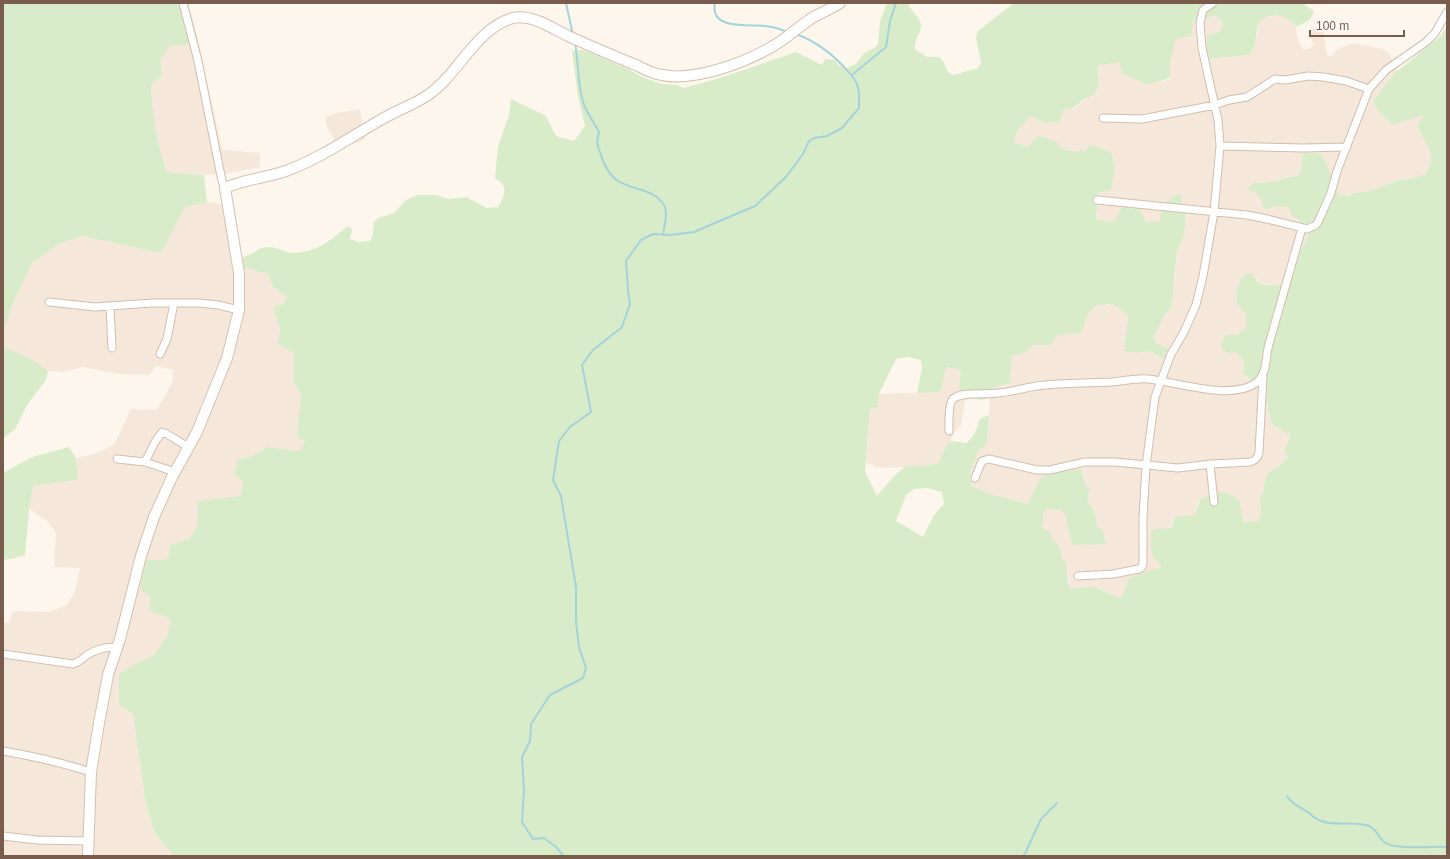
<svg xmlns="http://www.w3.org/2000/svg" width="1450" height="859" font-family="Arial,sans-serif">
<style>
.residential{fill:#f5e8da}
.green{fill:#d8ecc9;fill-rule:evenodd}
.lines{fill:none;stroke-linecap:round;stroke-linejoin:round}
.stream{stroke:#a5d3da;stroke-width:2}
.minor-casing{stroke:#d1beb0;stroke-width:9}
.secondary-casing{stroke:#d6c0b0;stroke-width:12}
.minor{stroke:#fff;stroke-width:7}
.secondary{stroke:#fff;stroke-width:10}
</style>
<rect width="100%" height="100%" fill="#fdf6ec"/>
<path class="residential" d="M1280 15 1286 16 1296 26 1297 37 1303 50 1310 48 1314 45 1308 31 1316 28 1323 32 1326 50 1328 56H1332L1338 49 1353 43 1383 49 1391 54V58L1398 71 1373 102 1376 108 1388 121 1425 114 1420 132 1427 142 1432 158 1431 165 1426 174 1414 178 1399 180 1370 191 1354 193 1348 196 1339 195 1322 155 1303 154 1301 170 1297 176H1288L1274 181 1264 183 1254 182 1248 189 1258 193 1261 197 1262 204 1270 207 1279 205 1289 208 1291 215 1299 221 1309 235 1298 254 1296 265 1287 283 1274 286 1259 282 1253 275 1239 283 1236 296 1237 304 1246 313 1247 322 1246 328 1237 335 1234 352 1244 359 1243 373 1250 378 1256 386 1264 391 1291 437 1284 450 1288 459 1267 474 1263 491 1259 499 1261 508 1259 521 1243 522 1240 502 1198 501 1195 515 1175 517 1156 561 1161 564 1160 568 1127 580 1125 590 1121 598 1094 587 1069 588V578L1056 542 1053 541 1051 533 1042 529 1044 513 1048 509 1060 510 1065 514 1069 528V534L1098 528 1094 510 1087 501 1090 489 1085 486 1083 471 1074 470 1057 472 1028 504 994 495 971 486 970 473 979 450 984 447 988 430 990 398 993 388 1010 383 1012 356 1024 353 1034 345H1052L1054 339 1058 335 1078 333 1085 324 1086 318 1092 308 1103 304 1116 306 1120 308 1128 316 1126 334 1139 353 1145 351 1151 352 1156 354 1165 347 1155 342 1154 336 1166 313 1175 278 1177 252 1180 247 1187 216 1181 204 1182 198 1162 211 1161 221 1145 222 1139 208 1125 207 1119 212 1115 222 1096 219 1098 193 1104 192 1105 149 1089 146 1085 151H1068L1058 146 1055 141 1040 136 1027 147 1013 142 1016 135 1022 124 1030 115 1045 123 1060 122 1063 110 1075 108 1083 101 1093 96 1097 92 1098 86 1099 74 1098 66 1121 62 1122 73 1147 85 1170 79V66L1175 40 1180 37H1186L1191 21 1215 16 1220 19 1223 24 1219 32 1210 59 1224 58 1249 55 1256 39 1259 22 1263 18Z
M199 44 222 150 260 153V167L224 174 204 175 167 172 161 155 151 108V85L162 75 161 59 169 45Z
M360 109 365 139 340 149 327 127 325 117 337 113Z
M207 202 230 205 244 266 268 274 273 287 286 296 284 304 275 315 280 329 279 344 294 353V384L301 392 297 438 305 441 300 451 267 447 253 456 237 460 243 481 241 497 199 501 197 528 189 539 170 545 168 559 150 597V611L171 619 167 636 152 657 136 663 133 714 146 805 155 834 174 856H3V623H9L13 611 49 612 67 605 75 592 80 568 54 567 56 533 47 521 29 509 33 486 77 480 76 458 94 454 114 445 131 409 157 410 172 383 173 370 156 366 149 375 119 374 83 367 63 372 48 371 30 358 3 347V333L14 301 32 263 59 244 82 236 160 253 185 206Z
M946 367 961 370 959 388 965 401 961 425 954 433 938 463 926 466 884 468 876 467 866 463 870 407H878L879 394 938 392 941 390Z"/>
<path class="green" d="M3 3H188L199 44 169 46 161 59 162 75 151 85C152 115 157 144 167 172L204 175 207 202 185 207 161 253 82 236 59 244 32 263 14 301 3 333Z
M887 3H908C910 11 920 16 921 25 921 33 914 40 915 49L927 57H939L943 61 948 72 953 75 978 68 981 63 976 37 978 31 1014 3H1302L1314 11C1312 20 1305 24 1296 26 1288 18 1283 14 1271 16 1248 20 1263 40 1249 55L1210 59 1207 49V36L1219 32 1223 24 1220 19 1215 16 1192 21 1193 25 1191 36C1185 38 1181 37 1175 40L1170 66V78L1147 85 1122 73 1120 62 1098 66C1098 74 1101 92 1092 96 1089 98 1086 98 1083 100 1074 107 1076 108 1063 110L1060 122 1046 123 1030 116C1022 124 1017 131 1013 142L1027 147 1039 136 1056 141C1062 153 1073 151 1085 151L1089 146 1094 145 1099 148 1110 151C1116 160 1115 180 1110 190L1098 193 1096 219 1115 222 1119 211 1124 207 1139 208 1146 222 1160 221C1162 207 1165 201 1178 194L1181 195 1182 204 1186 206C1187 221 1184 239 1177 252L1171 309 1166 313 1154 336 1155 342 1165 347 1169 351 1164 359 1151 352 1145 351 1139 353 1124 351 1128 316C1116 304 1108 301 1092 308L1086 318 1083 330 1078 333 1058 335 1054 339 1052 345H1034L1024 353 1012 356 1010 383 993 388 990 398 982 400 969 398 965 401 959 388 961 370 946 367 941 390 938 392 917 393 922 368 921 360 909 357 896 359 879 394 878 407 870 408 865 472 877 496 895 475 906 466H926L938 463 947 445 950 441 967 443 975 433 980 419 989 415 987 442 984 447 979 450 970 473 971 486 994 495 1028 504 1040 478 1051 473 1082 469 1085 486 1090 489 1087 501 1094 510 1098 527 1103 530 1106 544 1072 545 1065 514 1060 510 1048 509 1044 512 1042 529 1050 531 1053 541 1056 542 1061 551V557L1066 563 1069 588 1094 587 1121 598 1125 590 1127 580 1142 573 1160 568 1161 564C1148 557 1151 542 1151 530L1171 528 1175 517 1178 516 1195 515 1200 499C1218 493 1225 487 1240 502L1243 522 1259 521 1261 508 1259 499 1263 491 1267 474 1288 459 1284 450 1291 436 1288 432V434L1272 424 1264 391C1256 386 1251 379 1243 373L1244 359 1234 352 1230 354 1222 349C1221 344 1222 338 1226 335H1237L1246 328V313L1237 304C1235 296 1238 271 1251 274 1254 275 1255 278 1257 281 1265 288 1278 285 1287 283L1296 265 1298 254 1309 235 1299 221 1291 215 1289 208C1280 205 1274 205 1265 210 1258 195 1264 197 1248 189L1254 182C1260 183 1267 183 1274 181 1283 179 1288 176 1297 176L1301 170 1303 153 1322 154 1339 195 1348 196 1354 193 1370 191 1399 180 1414 178 1426 174C1439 151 1424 146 1418 125L1424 115 1399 123 1393 124 1388 121 1376 108 1373 101 1395 73 1441 36 1447 26V856H174L155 834 146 805 133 714 119 705V674L136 663 152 657 167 636 171 619 150 611V597L140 589 145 561 168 559 170 545 189 539 197 528 198 501 241 496 243 481 235 475 237 460 253 456 267 447 300 451 305 441 297 438 301 392 294 384V353L278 344 280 329 275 315 274 307 284 304 286 296 273 287 268 274 244 267 242 257C251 256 257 248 267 247 276 246 285 253 294 253 316 253 332 239 348 226L352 229 350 239 358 242 370 241 373 235 374 222 378 218 394 213 406 200 417 195H436L448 199 466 197 487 208 498 207C502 201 507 191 503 185 501 182 497 180 495 178L498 147 509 115 511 99 546 116 556 136 574 141 585 126 578 96 572 51 584 50 628 69 640 76 655 82 662 84 676 85 684 88 720 78 796 52 822 65 825 59 835 60 838 65 847 68 856 64 864 53 874 48 878 44 880 21ZM927 488 942 492 944 504 934 515 923 537 896 521 906 495 914 489Z
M3 347 30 358 48 371 46 380 27 405 15 429 3 438Z
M69 447 76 458 78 480 33 486 29 509 25 555 11 559 3 560V473L32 457Z"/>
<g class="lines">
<path class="stream" d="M566 3 573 35
M715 3C709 31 750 24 766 26 774 27 781 29 788 32
M575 43C579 64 577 85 584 105 588 114 594 123 599 132 596 143 597 145 601 155 603 163 610 176 618 181 634 191 655 188 665 207 668 215 664 227 663 235
M852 75 886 47 890 21 896 3
M1287 796C1292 804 1299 807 1306 811 1311 814 1315 819 1321 821 1337 827 1354 820 1369 826 1378 830 1379 840 1386 843 1397 850 1433 846 1447 847
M564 856 556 847 544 838 533 839 522 822 524 790 522 757 530 741 531 724 550 695 583 678 586 668 579 647 576 622V587L561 496 553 480 559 441 570 427 591 412 582 365 593 350 622 327 630 304 628 290 626 261 641 240 653 234 670 235 694 232 755 206 786 177 803 154 809 141 814 138 827 136 842 128 859 108C859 100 860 91 857 84 854 77 848 72 844 67 830 52 815 41 796 34
M1024 856 1041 819 1057 803"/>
<defs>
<path id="minor" d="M183 3 198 61 222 181 225 188
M1103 118 1142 119 1215 105 1229 100 1247 97 1275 79 1285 80 1308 76 1323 77 1346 81 1369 89
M1220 146 1303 148 1347 147
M1097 200 1247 215 1267 219 1307 229 1316 225 1319 220 1331 193 1337 171 1369 89 1386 70 1426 42 1435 33 1447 12
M49 302 95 307 152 303H199L218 305 239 310
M110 307 112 348
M160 354 167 339 174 303
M949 431C949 424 948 404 953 399 961 391 987 395 998 393 1014 392 1029 386 1045 385 1068 383 1090 383 1112 382 1124 381 1136 378 1148 379 1177 382 1231 401 1256 383 1268 373 1265 358 1269 344L1302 228
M117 459 145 462
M1210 464 1214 502
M175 472 145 462 155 442 162 432 167 434 188 447
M975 478 982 461 989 459 1037 470H1050L1085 462H1115L1178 468 1212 464 1250 462C1256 460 1258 458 1259 452L1263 376
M1078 576 1113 574 1139 569 1142 567 1143 563V517L1146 466 1155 397 1171 354 1183 334 1196 305 1203 276 1214 212 1220 146 1218 120 1202 48 1200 23 1203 10 1213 3
M3 654 73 664C78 663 82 659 87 655 97 649 105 647 118 647
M3 751C33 756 62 763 91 772
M3 836 37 840 89 841"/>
<path id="secondary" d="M88 856 91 772 99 723 108 675 120 639 141 556 154 517 172 477 197 432 227 358 239 310V273L225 188C244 179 266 178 286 171 321 158 352 136 384 118 398 110 415 104 428 95 458 75 476 28 513 18 532 14 552 28 568 36 591 46 613 56 636 65 644 69 653 74 662 75 697 82 753 60 781 41 791 34 800 26 809 20 819 13 830 10 840 3"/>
</defs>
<use href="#minor" class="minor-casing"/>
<use href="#secondary" class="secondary-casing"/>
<use href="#minor" class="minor"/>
<use href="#secondary" class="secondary"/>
</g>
<rect width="1450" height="859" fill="none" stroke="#7a5c4d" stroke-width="8"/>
<path d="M1310 30v6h94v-6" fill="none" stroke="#7a5c4d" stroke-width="2"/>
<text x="1316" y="30" font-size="12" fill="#7a5c4d" stroke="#fffaf3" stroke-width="3" paint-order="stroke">100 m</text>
</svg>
